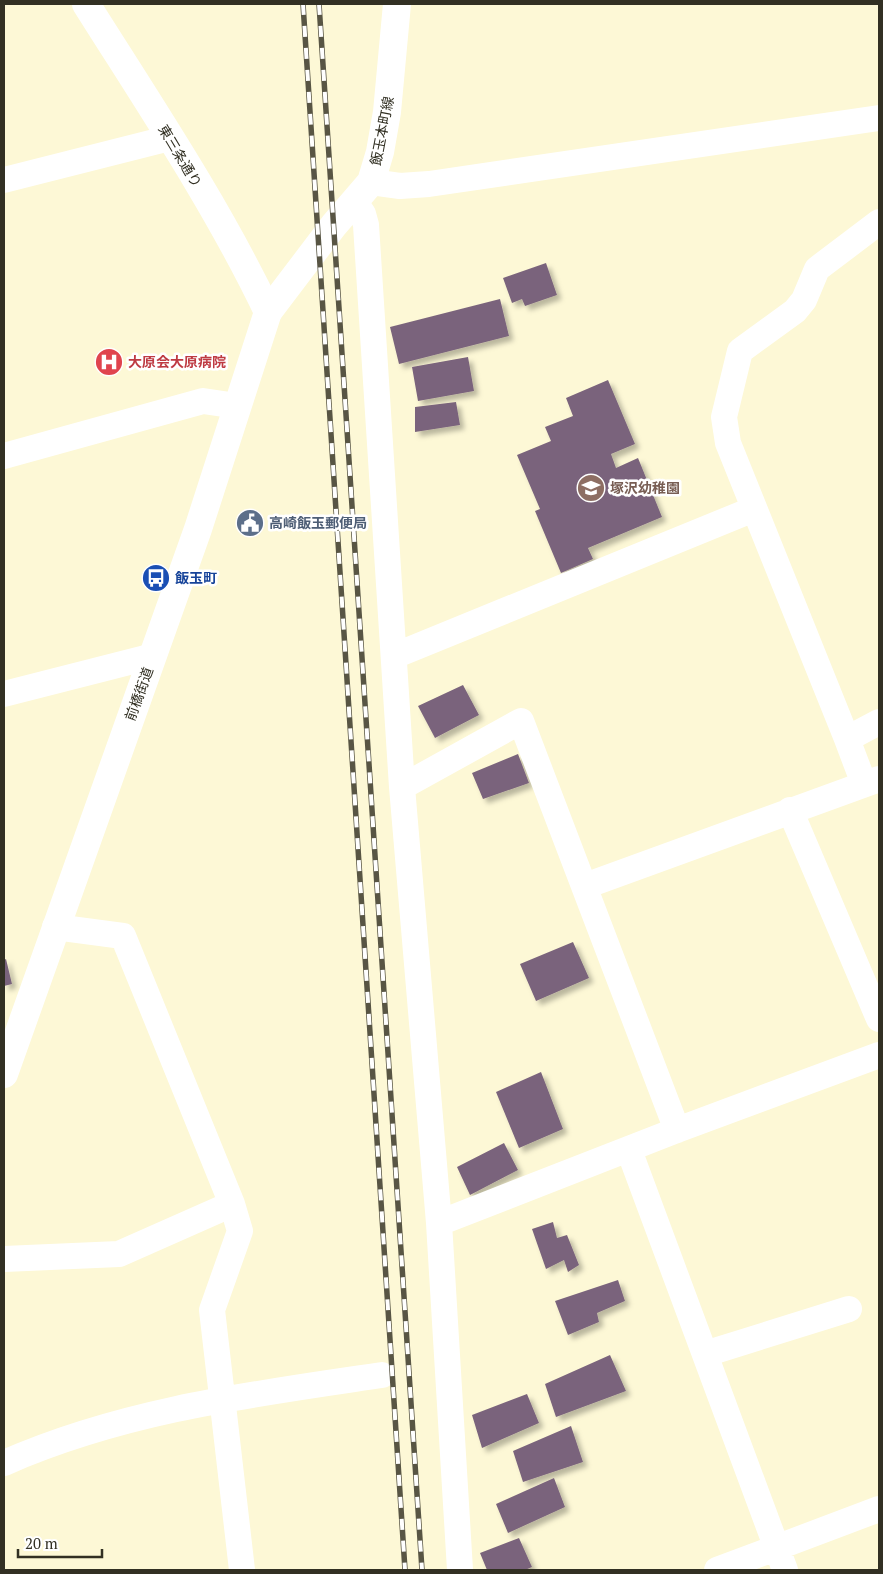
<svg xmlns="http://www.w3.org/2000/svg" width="883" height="1574" font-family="'PT Serif','Noto Sans JP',serif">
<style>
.building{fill:#7a647b;filter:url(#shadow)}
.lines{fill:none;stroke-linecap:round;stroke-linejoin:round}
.street{stroke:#fff;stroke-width:26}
.secondary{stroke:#fff;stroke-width:28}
.primary{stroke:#fff;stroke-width:28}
.rail-casing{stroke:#585544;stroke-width:5.5}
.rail{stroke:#fff;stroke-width:4;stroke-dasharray:11;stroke-linecap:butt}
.labels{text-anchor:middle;stroke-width:5;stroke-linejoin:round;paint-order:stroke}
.street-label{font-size:14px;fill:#323023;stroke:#fff}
.health-label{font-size:14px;font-weight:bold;fill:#be3a42;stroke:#fff;text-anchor:start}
.education-label{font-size:14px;font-weight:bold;fill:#785e54;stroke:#fff;text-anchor:start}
.service-label{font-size:14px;font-weight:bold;fill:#4e5e75;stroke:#fff;text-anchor:start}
.transit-label{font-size:14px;font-weight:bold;fill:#164399;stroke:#fff;text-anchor:start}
</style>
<defs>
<filter id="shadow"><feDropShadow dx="4.5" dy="4.5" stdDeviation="2.5" flood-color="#0004"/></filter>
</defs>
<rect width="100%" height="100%" fill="#fdf8d6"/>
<path class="building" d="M546 263 557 295 525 306 522 299 512 303 503 278Z
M500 299 509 336 399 364 390 327Z
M468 357 474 391 418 401 412 367Z
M608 380 635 444 611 454 616 468 638 458 662 517 588 548 593 559 561 573 535 511 540 509 517 455 551 441 545 427 573 416 566 398Z
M456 402 460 425 415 432V407Z
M463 685 479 715 435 738 418 706Z
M518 754 529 783 483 799 472 773Z
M573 942 589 978 536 1001 520 964Z
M6 959 12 984 4 986V960Z
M541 1072 563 1129 519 1148 496 1092Z
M504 1143 518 1170 470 1195 457 1167Z
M553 1222 557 1238 567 1235 579 1265 568 1272 564 1260 546 1269 532 1229Z
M618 1280 625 1301 597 1313 599 1322 568 1335 555 1301Z
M610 1355 626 1391 556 1417 545 1384Z
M527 1394 539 1423 482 1448 472 1415Z
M571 1426 583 1462 523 1482 513 1451Z
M554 1478 565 1507 508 1533 496 1504Z
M519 1538 532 1567 525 1570H487L480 1553Z"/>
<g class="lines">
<path class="street" d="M4 180 170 138
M371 182 400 186 429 184 879 118
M355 202 363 214 366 225 402 787 439 1223 460 1570
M879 222 817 269 804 300 795 311 740 351 724 417 728 443 847 739 879 722
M4 456 203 401 237 406
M394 656 754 509
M4 694 153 656
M847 739 864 784
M402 787 521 721 677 1130
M790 810 879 1019
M585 886 879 779
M55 927 123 936 232 1204 240 1231 212 1310 242 1570
M629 1150 785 1570
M439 1223 677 1130 879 1055
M4 1259 119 1254 232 1204
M705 1354 849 1309
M4 1463C124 1410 253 1394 382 1375
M717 1570 879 1509"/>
<path class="secondary" d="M268 312 334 225 371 182 380 152 387 112 397 4"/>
<path class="primary" d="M4 1074 198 529 268 312C217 205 149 104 86 4"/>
<defs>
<path id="rail" d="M303 4 405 1570
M319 4 422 1570"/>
</defs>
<use href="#rail" class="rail-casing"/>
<use href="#rail" class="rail"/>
</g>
<defs>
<symbol id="hospital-disc" viewBox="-11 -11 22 22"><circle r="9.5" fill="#e0444e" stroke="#fff"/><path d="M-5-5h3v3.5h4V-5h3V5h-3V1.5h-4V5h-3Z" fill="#fff"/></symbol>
<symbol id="school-disc" viewBox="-11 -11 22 22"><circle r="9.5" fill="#8d6e63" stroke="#fff"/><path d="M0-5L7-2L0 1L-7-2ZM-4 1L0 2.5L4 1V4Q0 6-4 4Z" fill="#fff"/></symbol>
<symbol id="civic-disc" viewBox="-11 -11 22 22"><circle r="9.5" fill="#5c6f8a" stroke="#fff"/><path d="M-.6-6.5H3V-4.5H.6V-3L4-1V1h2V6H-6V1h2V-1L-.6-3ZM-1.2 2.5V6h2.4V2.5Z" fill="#fff"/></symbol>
<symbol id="bus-disc" viewBox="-11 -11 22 22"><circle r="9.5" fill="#1a4fb4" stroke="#fff"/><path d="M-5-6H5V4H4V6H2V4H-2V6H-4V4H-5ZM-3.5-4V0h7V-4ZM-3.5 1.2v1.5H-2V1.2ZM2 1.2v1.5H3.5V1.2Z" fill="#fff"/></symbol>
</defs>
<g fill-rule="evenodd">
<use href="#hospital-disc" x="93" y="346" width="32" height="32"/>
<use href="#school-disc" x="575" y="472" width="32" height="32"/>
<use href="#civic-disc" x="234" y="507" width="32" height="32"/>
<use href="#bus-disc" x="140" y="562" width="32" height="32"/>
</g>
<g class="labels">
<g class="street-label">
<text transform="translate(382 131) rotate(-79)" y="5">飯玉本町線</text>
<text transform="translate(180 156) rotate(59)" y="5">東三条通り</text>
<text transform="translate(139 694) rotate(-70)" y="5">前橋街道</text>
</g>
<g class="health-label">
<text x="128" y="367">大原会大原病院</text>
</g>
<g class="education-label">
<text x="610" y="493">塚沢幼稚園</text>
</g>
<g class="service-label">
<text x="269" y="528">高崎飯玉郵便局</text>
</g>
<g class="transit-label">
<text x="175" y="583">飯玉町</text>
</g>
</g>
<rect width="883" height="1574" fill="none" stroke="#323023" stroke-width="10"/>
<path d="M18 1549v8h84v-8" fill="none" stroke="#323023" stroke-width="2.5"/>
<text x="25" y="1549" font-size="15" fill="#323023" stroke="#ffffff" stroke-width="4" paint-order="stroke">20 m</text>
</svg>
